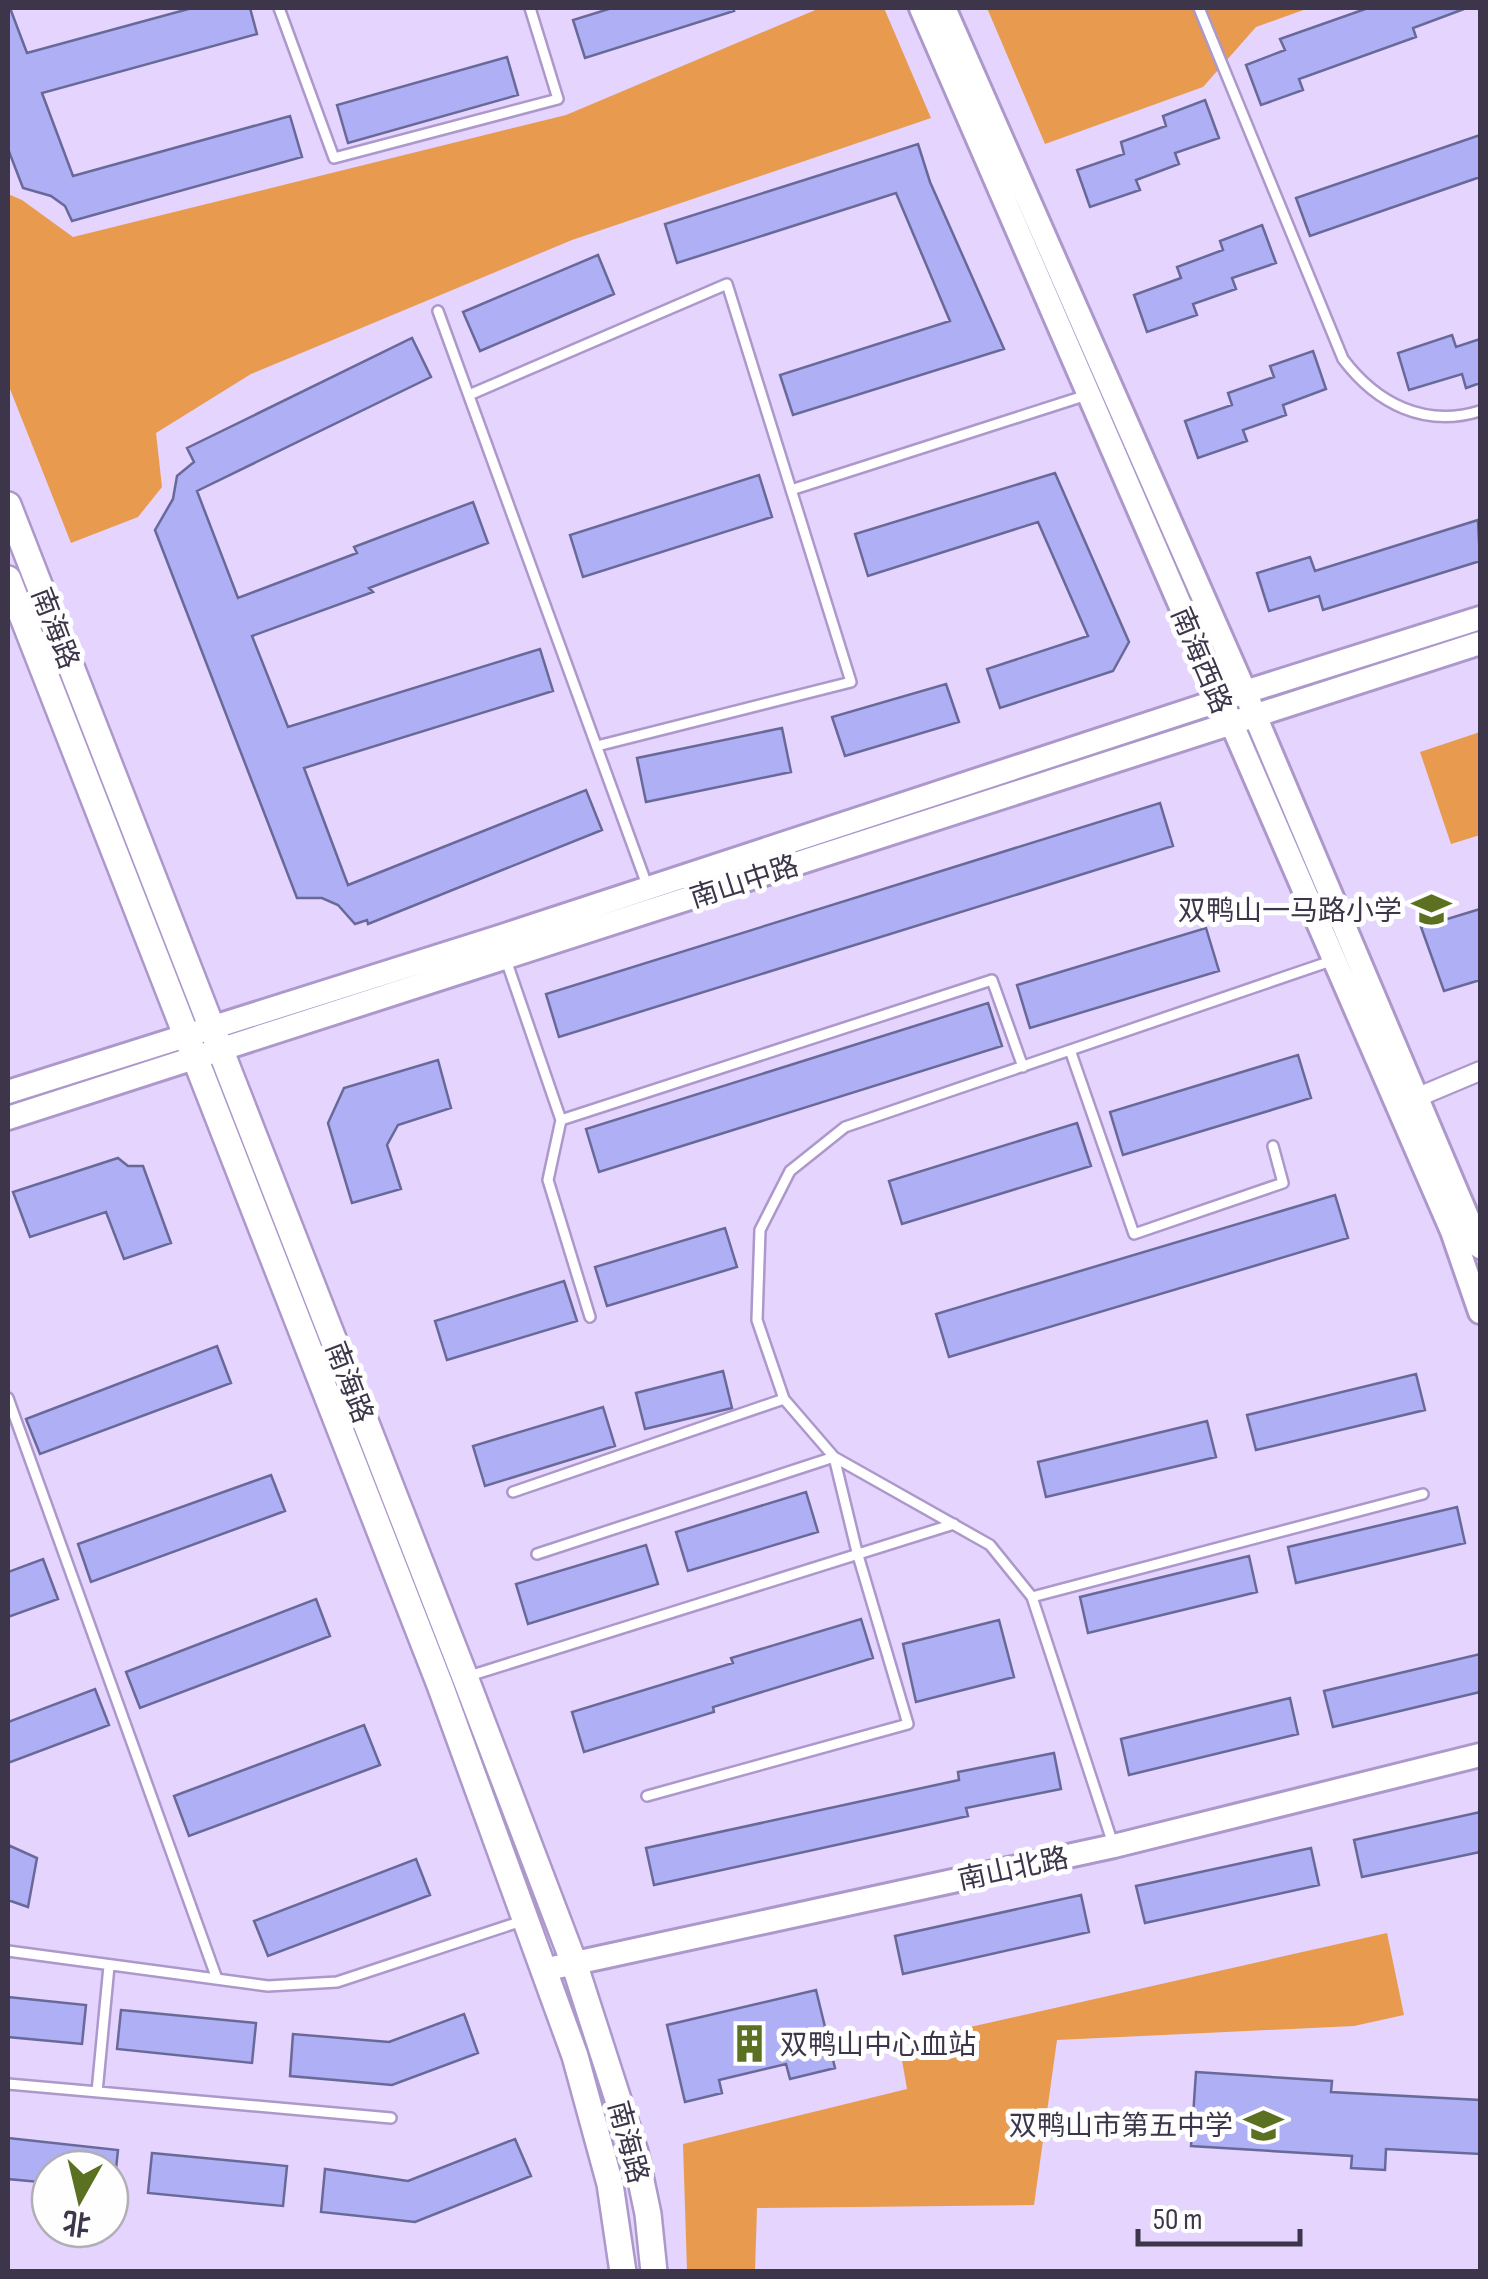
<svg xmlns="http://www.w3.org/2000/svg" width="1488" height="2279" font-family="'Sofia Sans Condensed','Noto Sans SC',sans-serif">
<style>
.park{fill:#e89b4e}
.building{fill:#aeaff4;stroke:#696999;stroke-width:2.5}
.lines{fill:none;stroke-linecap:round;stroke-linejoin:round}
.service-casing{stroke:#ac98ca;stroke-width:14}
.minor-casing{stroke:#ac98ca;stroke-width:22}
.tertiary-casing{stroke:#ac98ca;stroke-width:28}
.secondary-casing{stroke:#ac98ca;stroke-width:30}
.service{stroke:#fff;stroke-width:9}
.minor{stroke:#fff;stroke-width:18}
.tertiary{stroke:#fff;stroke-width:22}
.secondary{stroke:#fff;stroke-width:25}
.labels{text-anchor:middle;stroke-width:10;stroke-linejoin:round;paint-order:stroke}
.street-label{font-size:28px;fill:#3d3549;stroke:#fefefe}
.poi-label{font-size:28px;fill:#3d3549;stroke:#fefefe;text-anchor:end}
</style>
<rect width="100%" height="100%" fill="#e4d4fe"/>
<path class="park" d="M820 8H884L931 118 572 240 251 374 156 433 162 487 138 517 71 543 8 384V194L22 200 73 237 566 115Z
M987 8H1309L1256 27 1203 87 1045 144Z
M1480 732V835L1451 844 1420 752Z
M1387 1933 1404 2015 1354 2026 1057 2040 1034 2205 757 2208 755 2271H687L683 2144 907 2089 899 2043Z"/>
<path class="building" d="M8 8H10L27 53 192 8H250L257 34 42 93 73 176 290 116 302 157 72 221 65 206 51 196 23 188 8 149Z
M612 8H733L734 11 585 58 573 20Z
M1368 8 1464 9 1413 28 1416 37 1299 79 1303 90 1261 105 1246 65 1285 50 1280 39Z
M507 57 518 95 348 143 337 105Z
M1205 100 1219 138 1175 153 1179 164 1136 180 1140 190 1090 207 1077 170 1124 154 1121 142 1166 126 1163 116Z
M1480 135V177L1310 236 1296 198Z
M918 144 930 182 1004 349 793 415 780 375 950 321 896 193 677 263 665 224Z
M1262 225 1276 263 1232 278 1236 289 1193 304 1197 315 1147 332 1134 295 1181 278 1177 267 1223 250 1220 241Z
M598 255 614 294 480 351 463 312Z
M1452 335 1456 347 1480 339V383L1466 388 1462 374 1409 390 1398 353Z
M412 338 431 377 197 491 238 598 357 553 354 547 473 502 488 543 369 588 373 592 252 636 288 727 540 649 553 691 304 768 348 885 586 790 602 830 368 924 367 920 355 924 338 905 322 898H297L155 530 173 499 177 476 194 462 187 448Z
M1313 351 1326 389 1283 405 1286 415 1243 430 1247 441 1198 458 1185 421 1232 405 1228 393 1274 377 1270 366Z
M1055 473 1129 642 1113 671 1000 708 987 669 1088 636 1038 522 868 576 855 534Z
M759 475 772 517 583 577 570 535Z
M1478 520 1480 561 1323 610 1319 596 1269 611 1257 573 1310 557 1315 571Z
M946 684 959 722 845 756 832 717Z
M782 728 791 772 646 802 637 758Z
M1160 803 1173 846 559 1037 546 994Z
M1480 909V980L1444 991 1421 927Z
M1206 928 1219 971 1030 1028 1017 985Z
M988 1003 1002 1046 599 1172 586 1129Z
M1298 1055 1311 1098 1123 1155 1110 1112Z
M438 1060 451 1108 398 1125 387 1145 401 1189 352 1203 328 1123 344 1088Z
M1077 1123 1091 1166 902 1224 889 1181Z
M118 1158 128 1166H143L171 1243 124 1259 106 1212 30 1237 13 1192Z
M1335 1195 1348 1238 949 1357 936 1314Z
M725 1228 737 1267 607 1306 595 1267Z
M564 1281 577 1321 447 1360 435 1321Z
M217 1346 231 1383 40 1454 26 1419Z
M723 1371 732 1408 645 1429 636 1393Z
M1416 1374 1425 1410 1256 1450 1247 1415Z
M603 1407 615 1446 485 1486 473 1446Z
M1207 1421 1216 1457 1046 1497 1038 1462Z
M271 1475 285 1511 91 1582 78 1544Z
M806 1492 818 1532 688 1571 676 1532Z
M1457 1507 1465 1543 1296 1583 1288 1547Z
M646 1545 658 1584 528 1624 516 1584Z
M1249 1556 1257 1592 1088 1633 1080 1597Z
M43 1559 58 1599 8 1617V1572Z
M316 1599 330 1636 140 1708 126 1672Z
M861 1619 873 1658 713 1707 714 1712 584 1752 572 1712 733 1663 731 1658Z
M999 1620 1014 1677 916 1702 903 1644Z
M1480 1654V1692L1333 1727 1324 1691Z
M95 1689 109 1725 8 1763V1722Z
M1290 1698 1298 1734 1129 1775 1121 1739Z
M364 1725 380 1765 189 1836 174 1796Z
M1054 1753 1061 1789 966 1808 968 1816 654 1885 646 1848 959 1780 958 1772Z
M1480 1812V1852L1362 1877 1354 1840Z
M8 1845 37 1858 28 1907 8 1900Z
M1311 1848 1319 1885 1145 1923 1136 1886Z
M416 1859 430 1895 268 1956 254 1921Z
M1081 1895 1089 1932 903 1974 895 1936Z
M816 1990 835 2068 790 2079 786 2064 719 2080 722 2093 685 2102 667 2025Z
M8 1997 86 2005 82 2044 8 2037Z
M121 2010 256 2023 252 2063 117 2049Z
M464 2014 478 2053 392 2085 290 2076 293 2034 389 2042Z
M1196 2072 1332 2081 1331 2092 1480 2100V2154L1386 2149 1385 2170 1351 2168 1352 2156 1191 2146Z
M8 2138 118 2150 116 2169H50V2183L8 2179Z
M515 2139 531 2176 415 2222 321 2212 325 2169 408 2181Z
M152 2153 287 2166 283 2206 148 2193Z"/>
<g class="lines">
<defs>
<path id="service" d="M279 8 334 158 558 99 530 8
M1199 8 1343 359C1377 404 1425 428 1480 411
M438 311 647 885
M469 395 727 284 851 682 597 746
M791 490 1087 395
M505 957 561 1120
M1070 1050 1134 1234 1283 1183 1273 1146
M590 1317 548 1180 561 1120 992 980 1023 1067
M8 1398 217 1979
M513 1492 784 1399
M537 1554 834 1457 857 1552 908 1724 647 1796
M1032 1597 1423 1494
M466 1677 954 1524
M1113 1844 1032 1597 990 1545 834 1457 784 1399 757 1320 760 1230 790 1171 845 1127 1334 960
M8 1951 268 1986 337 1982 522 1921
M8 2084 391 2118
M97 2092 109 1966"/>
<path id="minor" d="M1418 1097 1480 1071"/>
<path id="tertiary" d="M921 8 1452 1231 1480 1312
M944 8 1245 692 1480 1247
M8 1092 499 937 1245 692 1480 618
M8 1118 1480 643
M543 1970 1114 1846 1480 1755"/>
<path id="secondary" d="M8 505 465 1677 574 1963 635 2152 648 2214 654 2272
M8 579 440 1685 575 2056 610 2184 623 2272"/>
</defs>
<use href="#service" class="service-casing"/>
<use href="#minor" class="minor-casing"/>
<use href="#tertiary" class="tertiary-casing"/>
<use href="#secondary" class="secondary-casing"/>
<use href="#service" class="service"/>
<use href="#minor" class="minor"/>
<use href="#tertiary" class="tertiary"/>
<use href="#secondary" class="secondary"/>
</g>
<defs>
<symbol id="school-bare" viewBox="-9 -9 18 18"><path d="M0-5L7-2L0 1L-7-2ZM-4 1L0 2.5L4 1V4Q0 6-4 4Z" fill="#5b7121" stroke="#fefefe" stroke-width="2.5" paint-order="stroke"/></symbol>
<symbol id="building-bare" viewBox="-9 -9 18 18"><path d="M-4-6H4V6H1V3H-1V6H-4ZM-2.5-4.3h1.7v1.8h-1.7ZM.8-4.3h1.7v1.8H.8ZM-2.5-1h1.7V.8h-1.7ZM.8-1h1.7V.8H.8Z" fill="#5b7121" stroke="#fefefe" stroke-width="2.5" paint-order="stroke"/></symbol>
</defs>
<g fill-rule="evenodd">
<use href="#school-bare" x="1404" y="882" width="55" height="55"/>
<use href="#building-bare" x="722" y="2016" width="55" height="55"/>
<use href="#school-bare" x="1236" y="2098" width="55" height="55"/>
</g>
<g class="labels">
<g class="street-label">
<text transform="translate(56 628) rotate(69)" y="10">南海路</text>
<text transform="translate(1202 660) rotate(67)" y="10">南海西路</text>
<text transform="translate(744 881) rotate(-18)" y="10">南山中路</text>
<text transform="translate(350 1382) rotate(69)" y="10">南海路</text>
<text transform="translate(1013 1868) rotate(-12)" y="10">南山北路</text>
<text transform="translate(629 2142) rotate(75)" y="10">南海路</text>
</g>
<g class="poi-label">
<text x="1402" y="920">双鸭山一马路小学</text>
<text x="780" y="2054" text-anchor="start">双鸭山中心血站</text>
<text x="1233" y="2135">双鸭山市第五中学</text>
</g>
</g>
<rect width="1488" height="2279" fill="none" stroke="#3d3549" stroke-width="20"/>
<g transform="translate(80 2199) rotate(188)"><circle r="48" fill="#fefefe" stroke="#b1aeb6" stroke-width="2.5"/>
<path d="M0-8L18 38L0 25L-18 38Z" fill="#5b7121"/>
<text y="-15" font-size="28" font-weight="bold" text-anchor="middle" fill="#3d3549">北</text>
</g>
<path d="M1138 2229v15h162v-15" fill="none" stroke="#3d3549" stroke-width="5"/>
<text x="1153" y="2229" font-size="30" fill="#3d3549" stroke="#fefefe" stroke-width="8" paint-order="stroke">50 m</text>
</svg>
